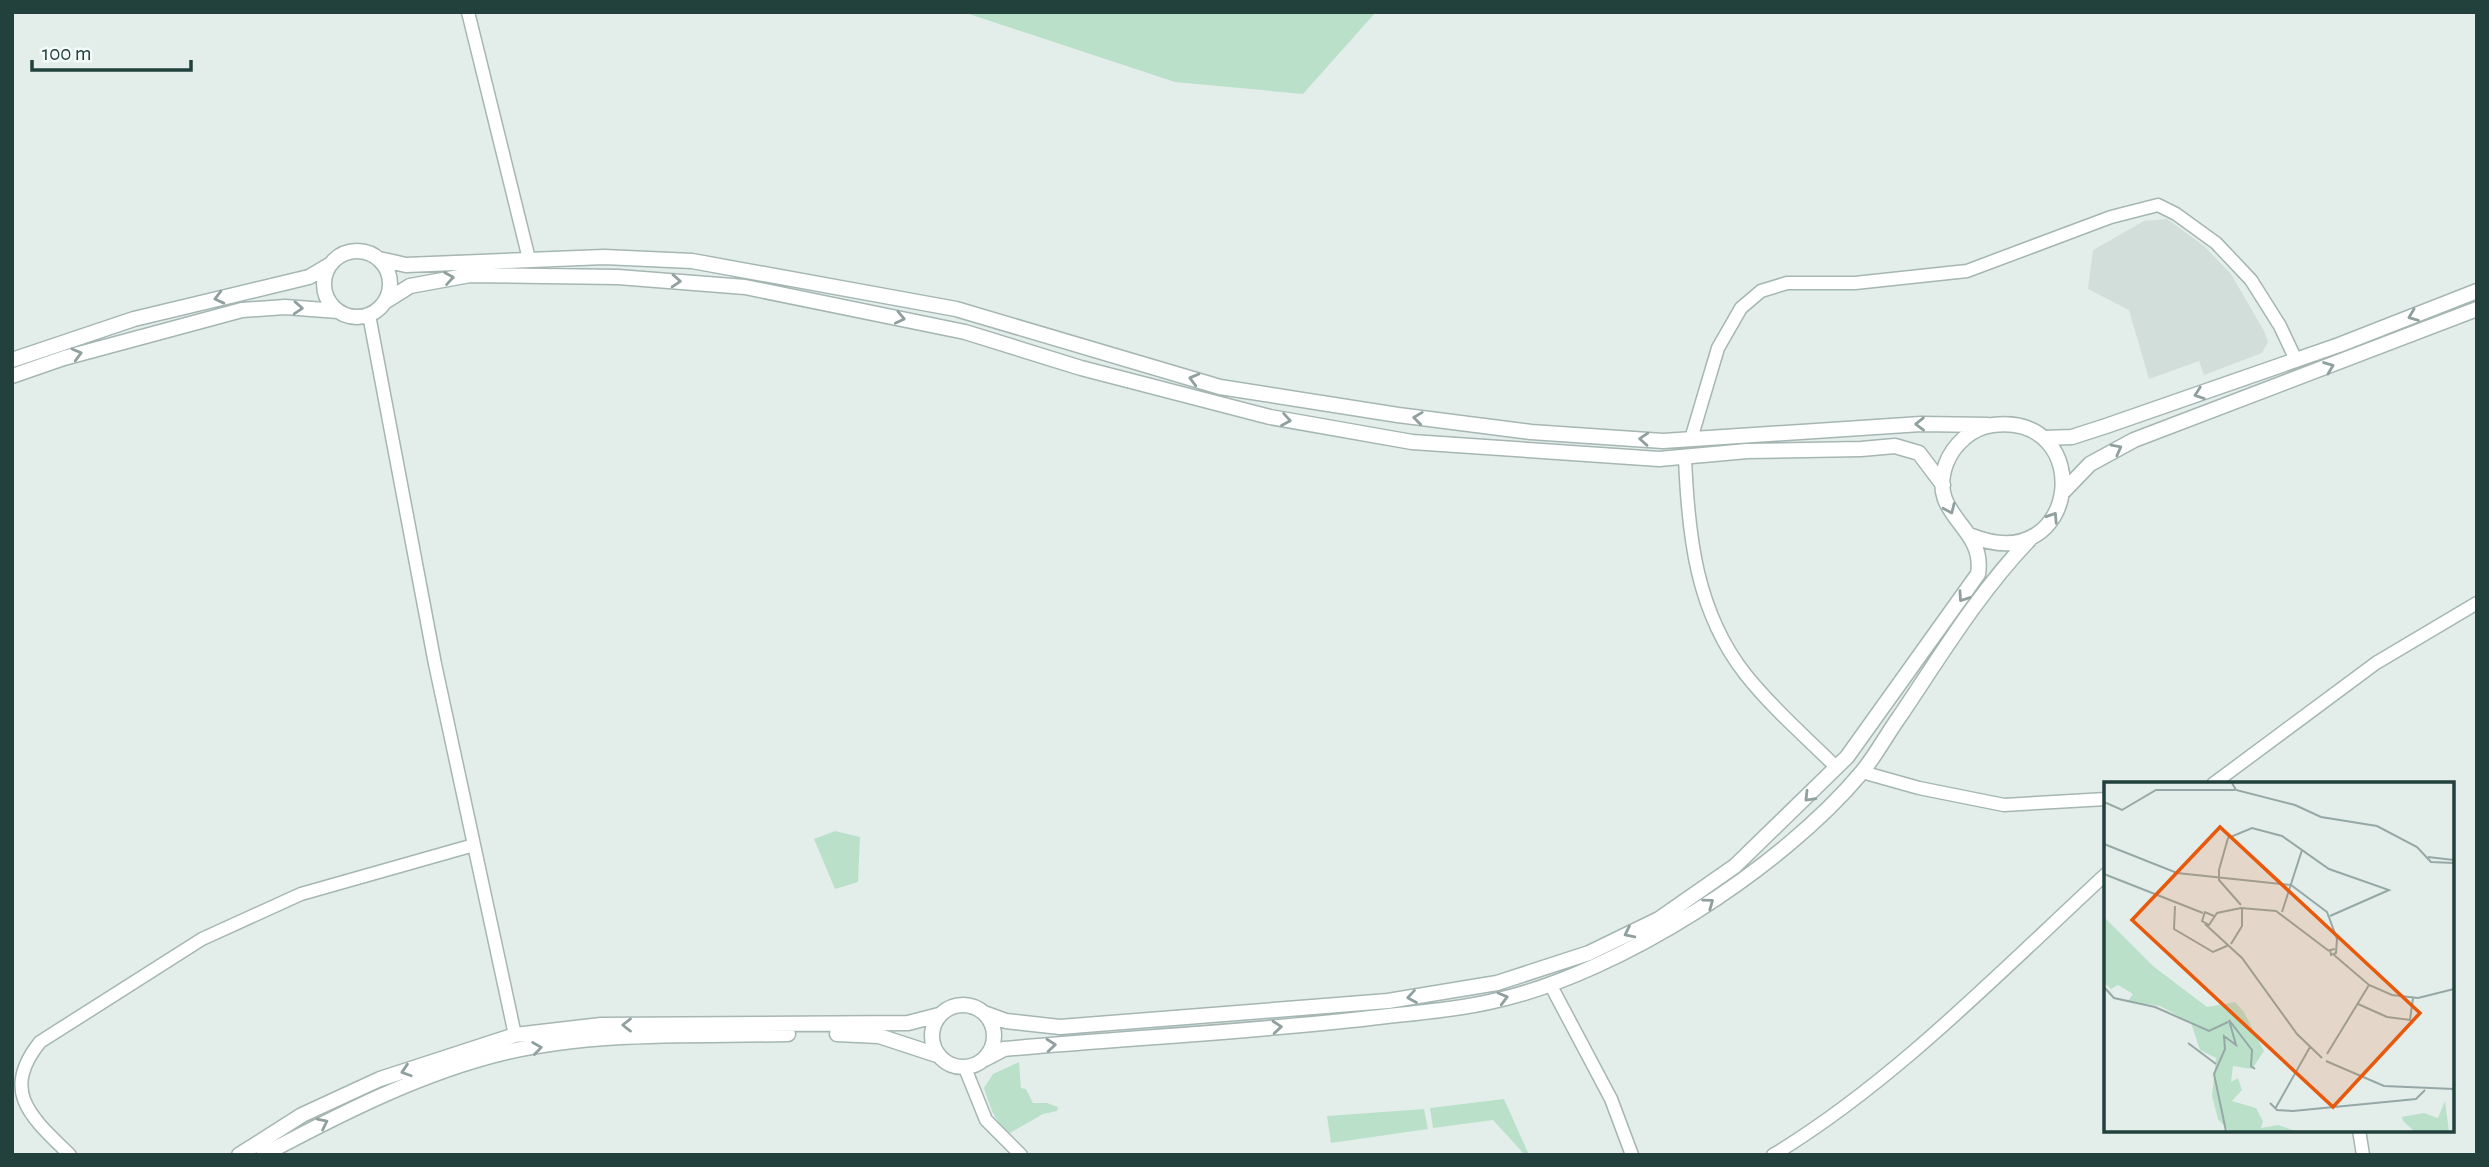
<svg xmlns="http://www.w3.org/2000/svg" width="2489" height="1167" font-family="'Alegreya Sans',sans-serif">
<style>
.built{fill:#d1deda}
.green{fill:#bbe0ca}
.lines{fill:none;stroke-linecap:round;stroke-linejoin:round}
.minor-casing{stroke:#a5b6b3;stroke-width:15}
.tertiary-casing{stroke:#a5b6b3;stroke-width:17}
.minor{stroke:#fff;stroke-width:12}
.tertiary{stroke:#fff;stroke-width:14}
.oneway{stroke:#90a09e}
.inset-road{fill:none;stroke:#96a8a5;stroke-width:2}
.view{fill:#e8590c;fill-opacity:0.15;stroke:#e8590c;stroke-width:3.5}
.inset-edge{fill:none;stroke:#22403c;stroke-width:3.5}
</style>
<rect width="100%" height="100%" fill="#e3eeeb"/>
<path class="built" d="M2167 219 2204 246 2231 274 2264 331 2268 342 2262 353 2204 375 2199 361 2149 379 2129 310 2088 289 2093 250 2144 221Z"/>
<path class="green" d="M963 12H1376L1303 94 1175 82Z
M835 831 860 837 858 882 835 889 814 839Z
M1019 1062 1021 1088 1026 1089 1033 1103H1047L1058 1107 1057 1111 1043 1114 1010 1133C994 1123 990 1105 984 1088L993 1074Z
M1504 1099 1529 1155H1525L1493 1120 1433 1128 1430 1108Z
M1424 1109 1428 1129 1331 1143 1327 1116Z"/>
<g class="lines">
<defs>
<path id="minor" d="M468 12 529 259
M369 315 435 664 515 1035
M1691 439 1718 348 1741 308 1761 291 1787 283H1855L1967 271 2111 217 2158 205 2176 214 2216 243 2251 280 2280 326 2296 360
M1685 457C1688 535 1696 612 1746 675 1773 709 1807 738 1837 768
M1862 772 1919 788 2004 805 2106 799
M2213 784 2376 663 2477 603
M1550 984 1611 1099 1632 1155
M965 1068 986 1120 1021 1155
M2359 1130 2363 1155
M70 1155C31 1117 0 1092 40 1042L202 939 301 894 474 845
M1773 1155C1894 1082 2002 970 2106 874"/>
<path id="tertiary" d="M324 284a33 33 0 1 1 66 0a33 33 0 1 1-66 0Z
M379 259 406 265 604 257 692 261 956 309 1220 387 1398 415 1531 432 1663 441 1921 424 1988 425
M386 301 410 286 470 275 618 277 745 287 965 332 1081 368 1270 417 1412 442 1659 459 1747 451 1861 449 1895 446 1919 453 1943 485
M12 360 134 319 309 277 331 264
M12 376 64 358 242 310 285 307 338 311
M2044 438 2072 437 2106 426 2339 345 2477 291
M2064 491 2090 464 2134 440 2477 309
M932 1036a31 31 0 1 1 62 0a31 31 0 1 1-62 0Z
M984 1013 1006 1021 1060 1027 1388 1001 1497 983 1589 953 1659 919 1735 866 1847 757 1978 574C1986 525 1927 517 1946 464 1953 445 1972 427 1993 425 2097 413 2080 579 1972 536
M837 1034 879 1036 937 1055
M985 1059 1004 1049C1126 1038 1249 1032 1370 1018 1412 1013 1457 1010 1498 1000 1620 972 1782 868 1862 772 1876 755 1887 734 1900 716 1941 655 1979 592 2030 539
M239 1155 302 1115 380 1079 515 1035 601 1025 908 1023 939 1015
M263 1155C340 1114 422 1072 507 1052 598 1031 696 1036 788 1034"/>
</defs>
<use href="#minor" class="minor-casing"/>
<use href="#tertiary" class="tertiary-casing"/>
<use href="#minor" class="minor"/>
<use href="#tertiary" class="tertiary"/>
</g>
<defs><path id="oneway-chevron" d="M-2-3.5L2.5 0L-2 3.5" fill="none" stroke-width="1.6" stroke-linecap="round" stroke-linejoin="round" transform="scale(1.75)"/></defs>
<g class="oneway">
<use href="#oneway-chevron" transform="translate(449 278) rotate(-9)"/>
<use href="#oneway-chevron" transform="translate(676 281) rotate(4)"/>
<use href="#oneway-chevron" transform="translate(219 298) rotate(166)"/>
<use href="#oneway-chevron" transform="translate(298 308) rotate(4)"/>
<use href="#oneway-chevron" transform="translate(2413 316) rotate(159)"/>
<use href="#oneway-chevron" transform="translate(900 318) rotate(12)"/>
<use href="#oneway-chevron" transform="translate(77 354) rotate(-15)"/>
<use href="#oneway-chevron" transform="translate(2329 367) rotate(-21)"/>
<use href="#oneway-chevron" transform="translate(1194 379) rotate(-165)"/>
<use href="#oneway-chevron" transform="translate(2199 394) rotate(161)"/>
<use href="#oneway-chevron" transform="translate(1418 418) rotate(-173)"/>
<use href="#oneway-chevron" transform="translate(1286 420) rotate(10)"/>
<use href="#oneway-chevron" transform="translate(1920 424) rotate(179)"/>
<use href="#oneway-chevron" transform="translate(1644 439) rotate(-176)"/>
<use href="#oneway-chevron" transform="translate(2117 449) rotate(-28)"/>
<use href="#oneway-chevron" transform="translate(1950 509) rotate(66)"/>
<use href="#oneway-chevron" transform="translate(2053 517) rotate(-57)"/>
<use href="#oneway-chevron" transform="translate(1963 597) rotate(124)"/>
<use href="#oneway-chevron" transform="translate(1809 797) rotate(134)"/>
<use href="#oneway-chevron" transform="translate(1709 903) rotate(-36)"/>
<use href="#oneway-chevron" transform="translate(1629 933) rotate(154)"/>
<use href="#oneway-chevron" transform="translate(1412 997) rotate(171)"/>
<use href="#oneway-chevron" transform="translate(1503 998) rotate(-15)"/>
<use href="#oneway-chevron" transform="translate(627 1025) rotate(180)"/>
<use href="#oneway-chevron" transform="translate(1277 1027) rotate(-5)"/>
<use href="#oneway-chevron" transform="translate(1051 1045) rotate(-5)"/>
<use href="#oneway-chevron" transform="translate(537 1048) rotate(-8)"/>
<use href="#oneway-chevron" transform="translate(406 1071) rotate(162)"/>
<use href="#oneway-chevron" transform="translate(323 1123) rotate(-26)"/>
</g>
<g transform="translate(2104 782)">
<rect width="350" height="350" fill="#e3eeeb"/>
<path d="M0 135 49 184 103 225 131 220 140 230 160 269 148 287 129 284 127 300 134 296 138 308 128 319 152 326 159 339 157 346 174 343 191 349H125L114 337 108 314 112 276 96 268 87 241 56 224 24 219 29 212 14 203 7 207 0 200ZM341 319 345 349H310L299 339 298 335 320 331 334 336Z" fill="#bbe0ca"/>
<path class="inset-road" d="M128 1 132 8 191 23 217 35 273 44 313 65 327 80 350 81M0 20 18 28 52 8H131M0 62 73 91 187 103 223 130 233 157 232 171 227 173 226 168 231 167M324 75 350 78M0 92 99 131M137 123 115 98V88L124 56 148 46 178 54 225 87 285 108 226 134M71 124 70 147 109 170 125 163M178 130 198 68M110 134 101 130 98 139 105 143 113 131 137 126 172 129 225 169M101 142 138 176 193 252 218 276M127 162 138 144V126M230 173 265 203 288 213 314 216 350 207M0 205 10 216 51 225 105 249 124 240M254 222 283 235 306 238 309 216M84 261 112 282M223 272 265 203M222 279 280 304 350 307M166 321 173 328 189 329 312 317 321 308M171 327 206 265M122 349 110 292 121 267 120 254 132 263 125 238 148 268 147 284 151 287"/>
<path class="view" d="M116 45 316 231 229 325 28 138Z"/>
<rect width="350" height="350" class="inset-edge"/>
</g>
<rect width="2489" height="1167" fill="none" stroke="#22403c" stroke-width="28"/>
<path d="M32 60v10h159v-10" fill="none" stroke="#22403c" stroke-width="3.5"/>
<text x="42" y="60" font-size="21" fill="#22403c" stroke="#f4faf8" stroke-width="5" paint-order="stroke">100 m</text>
</svg>
